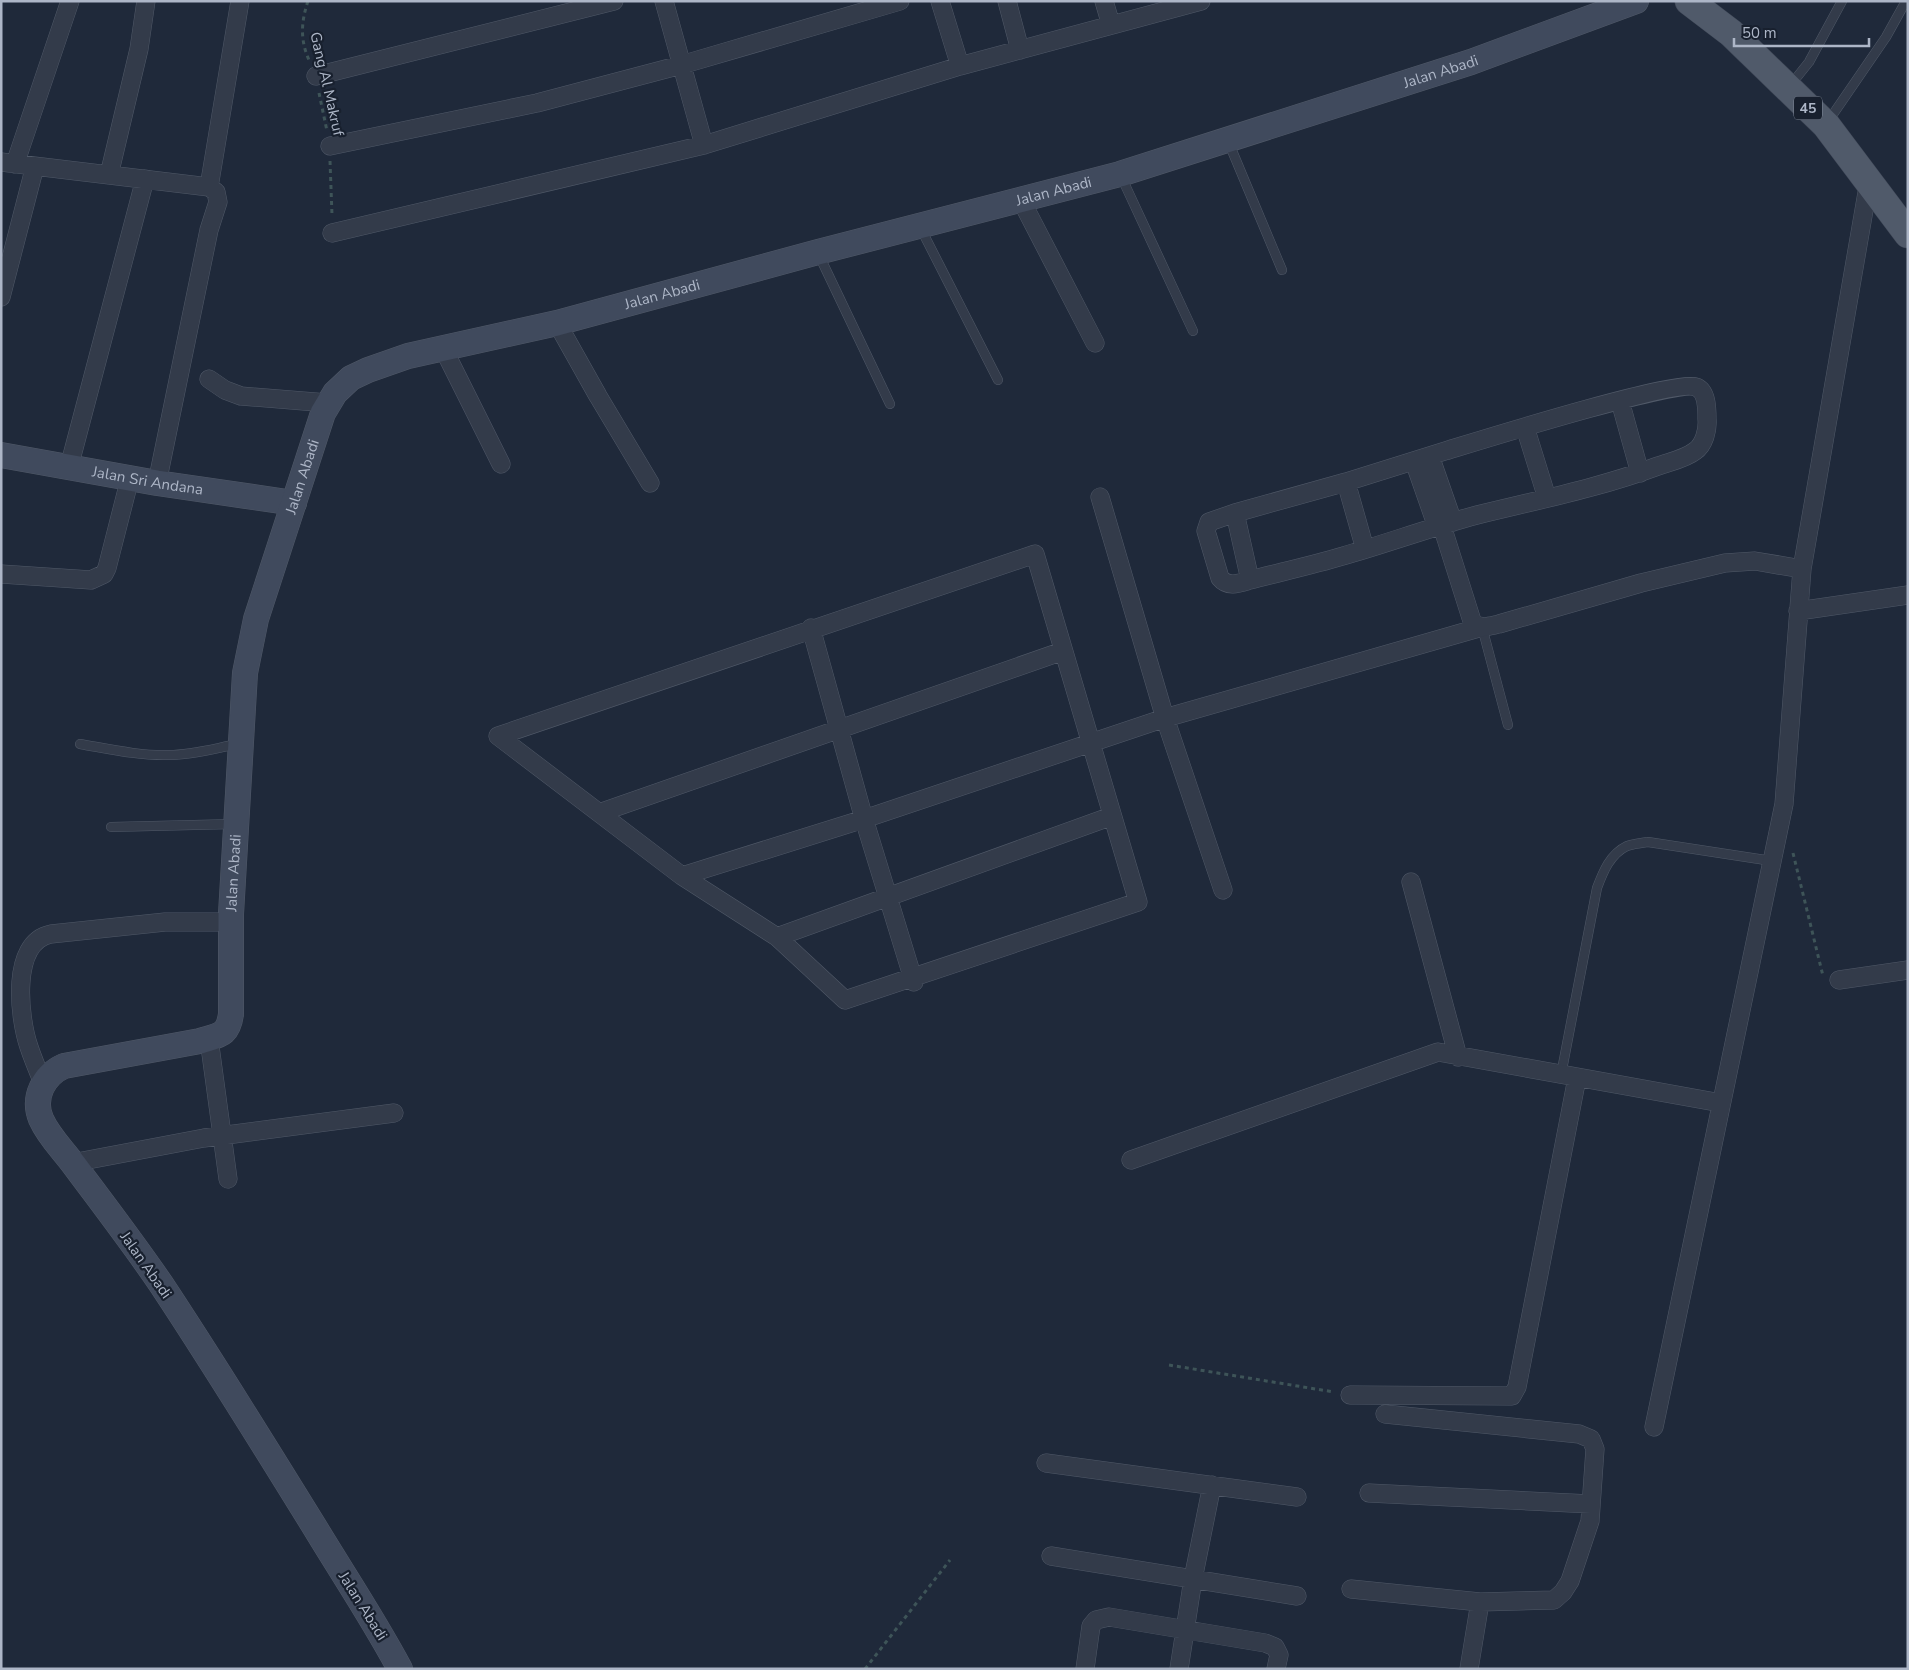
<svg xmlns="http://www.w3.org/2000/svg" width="1909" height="1670" font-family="'Nunito Sans',sans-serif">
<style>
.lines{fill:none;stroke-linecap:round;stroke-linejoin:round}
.lane-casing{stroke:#505968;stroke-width:10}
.street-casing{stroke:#505968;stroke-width:19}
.secondary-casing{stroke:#505968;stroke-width:26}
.primary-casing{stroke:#3c4454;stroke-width:29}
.path{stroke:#3e5458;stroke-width:3;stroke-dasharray:4 4;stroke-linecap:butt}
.lane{stroke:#333b4a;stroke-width:9}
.street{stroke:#333b4a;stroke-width:18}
.secondary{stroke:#404a5d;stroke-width:25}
.primary{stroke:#505a6a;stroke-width:28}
.labels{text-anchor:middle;stroke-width:4.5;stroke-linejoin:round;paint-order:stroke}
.shield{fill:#18202e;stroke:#808999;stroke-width:1}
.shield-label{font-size:14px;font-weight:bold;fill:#adb6c7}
.street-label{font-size:15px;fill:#adb6c7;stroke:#18202e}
</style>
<rect width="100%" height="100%" fill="#1f293a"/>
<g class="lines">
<defs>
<path id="lane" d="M1789 87 1809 62 1842 1
M1827 123 1886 37 1906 1
M1228 141 1282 270
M1120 174 1193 331
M920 227 998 380
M818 253 890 404
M1482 627 1508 725
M80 744C109 749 140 756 169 755 193 755 216 748 238 744
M111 827 235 824
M1561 1075 1597 888C1603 872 1610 854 1627 846 1633 844 1641 843 1648 842L1772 861"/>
<path id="street" d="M664 1 704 145
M940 1 960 66
M1007 1 1020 50
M1104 1 1111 25
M316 76 614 1
M330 146 537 103 681 65 900 1
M1 162 209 187 216 192 218 202 209 230 157 483
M15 164 70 1
M109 175 139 49 146 1
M209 187 240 1
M1021 200 1095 343
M332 233 704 145 960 66 1201 1
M1 297 35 166
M557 323 598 396 650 483
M443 348 501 464
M209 379 225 390 241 396 328 403
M1620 401 1640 473
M1525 427 1547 498
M1430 456 1453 522
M1414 461 1437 527
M69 467 145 179
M1346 482 1365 549
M1100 497 1165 718 1223 890
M1235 513 1250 580C1281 572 1313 565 1343 556 1388 543 1432 527 1477 515 1538 500 1599 488 1658 466 1669 462 1685 459 1695 451 1704 445 1708 430 1707 419 1707 409 1707 391 1696 387 1677 379 1478 441 1445 451L1346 482 1235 513 1209 522 1206 531 1220 578C1228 588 1240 583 1250 580
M1442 526 1472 621C1479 630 1489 626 1499 624L1641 583 1725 563 1755 561 1802 569
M1035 554 1138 902 845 1000 777 937 682 876 498 736Z
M1 574 91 580 104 574 107 568 130 478
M1798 611 1908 595
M811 628 864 819 914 982
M599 813 1063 651
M682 876 864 819 1165 718 1482 627
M1411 882 1458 1057
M777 937 1112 816
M1839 980 1908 970
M209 1039 228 1179
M43 1083C38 1071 33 1059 29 1047 19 1018 10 942 51 934L165 922H232
M1131 1160 1438 1052 1721 1103
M72 1163 204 1138 394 1113
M1350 1395 1512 1396 1517 1387 1577 1078
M1385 1414 1579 1434 1591 1439 1595 1449 1590 1521 1570 1581 1563 1592 1554 1600 1480 1602 1469 1669
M1654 1427 1784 804 1802 569 1869 181
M1046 1463 1297 1497
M1369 1493 1591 1504
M1051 1556 1297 1596
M1351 1589 1480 1602
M1085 1669 1091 1626 1096 1620 1109 1617 1265 1643 1275 1647 1279 1655 1276 1669
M1179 1669 1193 1579 1212 1485"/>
<g id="secondary">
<path id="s1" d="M1 455 157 483 294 503"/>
<path id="s2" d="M400 1669C374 1620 343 1574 314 1526 264 1445 214 1364 161 1284 133 1243 103 1204 74 1165 63 1150 49 1137 41 1119 32 1097 44 1075 64 1066L200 1041C219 1035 228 1036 231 1014V914L245 673 256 619 323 413 335 393 351 378 368 370 408 356 557 323 818 252 1120 174 1471 62 1636 1"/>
</g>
<path id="primary" d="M1689 1 1731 33 1826 125 1908 234"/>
</defs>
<use href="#lane" class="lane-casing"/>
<use href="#street" class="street-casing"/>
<use href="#secondary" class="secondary-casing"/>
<use href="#primary" class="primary-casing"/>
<path class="path" d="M308 1C301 22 300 40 309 60
M319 93 327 131
M330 161 332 215
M1793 853 1823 976
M1169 1365 1334 1392
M865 1669 950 1560"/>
<use href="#lane" class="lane"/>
<use href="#street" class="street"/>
<use href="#secondary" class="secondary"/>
<use href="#primary" class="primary"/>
</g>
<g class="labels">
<rect class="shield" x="1794" y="96.5" width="28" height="23" rx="4"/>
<g class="shield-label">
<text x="1808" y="113">45</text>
</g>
<g class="street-label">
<text dy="5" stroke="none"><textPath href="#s2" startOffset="2696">Jalan Abadi</textPath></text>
<text transform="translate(327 84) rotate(77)" y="5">Gang Al Makruf</text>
<text dy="5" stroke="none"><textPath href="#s2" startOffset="2291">Jalan Abadi</textPath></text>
<text dy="5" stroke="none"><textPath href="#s2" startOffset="1886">Jalan Abadi</textPath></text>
<text dy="5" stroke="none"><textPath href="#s2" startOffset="1451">Jalan Abadi</textPath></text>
<text dy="5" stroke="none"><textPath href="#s1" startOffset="149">Jalan Sri Andana</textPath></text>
<text dy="5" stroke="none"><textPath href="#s2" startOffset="1046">Jalan Abadi</textPath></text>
<text transform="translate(146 1265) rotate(55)" y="5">Jalan Abadi</text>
<text transform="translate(363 1606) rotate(58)" y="5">Jalan Abadi</text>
</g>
</g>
<rect width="1909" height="1670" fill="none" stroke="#adb6c7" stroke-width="5"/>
<path d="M1734 38v8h135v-8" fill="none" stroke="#adb6c7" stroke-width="2.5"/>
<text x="1742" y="38" font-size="15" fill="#adb6c7" stroke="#18202e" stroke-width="4" paint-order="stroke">50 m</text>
</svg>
